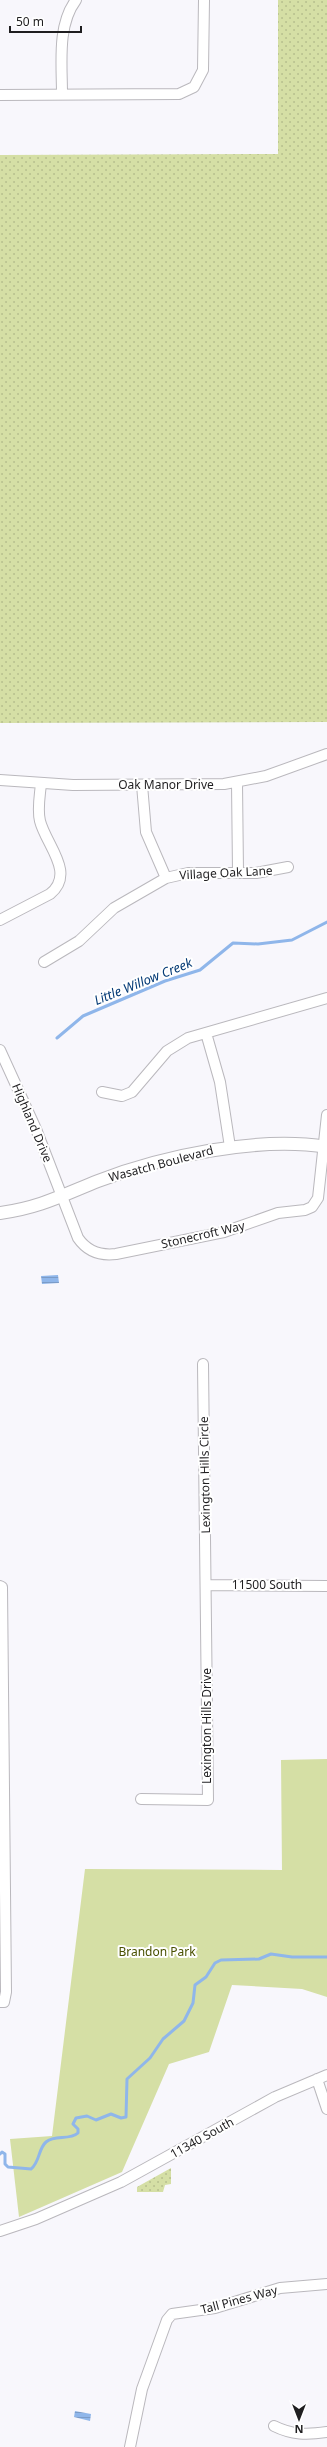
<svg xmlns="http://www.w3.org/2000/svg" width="327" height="2447" font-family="'Noto Sans',sans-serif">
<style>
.grass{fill:url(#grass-dots)}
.park{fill:#d5dfa5}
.water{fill:url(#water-rules)}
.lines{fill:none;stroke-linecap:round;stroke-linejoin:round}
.stream{stroke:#8fb6ea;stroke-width:3}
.minor-casing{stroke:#bab8bd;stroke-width:12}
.major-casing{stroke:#bab8bd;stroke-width:14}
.minor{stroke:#fff;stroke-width:10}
.major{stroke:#fff;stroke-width:12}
.labels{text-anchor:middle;stroke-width:4;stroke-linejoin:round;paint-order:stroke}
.street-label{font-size:12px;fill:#1f1e20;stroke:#fff}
.park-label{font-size:12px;fill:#495001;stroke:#fff}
.water-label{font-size:13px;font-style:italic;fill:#033975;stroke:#fff}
</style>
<defs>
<pattern id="grass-dots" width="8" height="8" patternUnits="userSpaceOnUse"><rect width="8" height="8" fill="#d5dfa5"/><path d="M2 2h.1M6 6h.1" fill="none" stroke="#b6bf8e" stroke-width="1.8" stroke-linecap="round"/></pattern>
<pattern id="water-rules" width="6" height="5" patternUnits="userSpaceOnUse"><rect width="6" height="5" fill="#8fb6ea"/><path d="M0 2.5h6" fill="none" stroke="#7b9cc8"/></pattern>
</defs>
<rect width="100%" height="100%" fill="#f8f7fc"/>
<path class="grass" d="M278 0H327V722L0 723V155L278 154Z
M171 2168V2184L165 2185 163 2192H137V2187Z"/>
<path class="park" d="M327 1759V1997L302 1989 232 1985 209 2052 169 2064 122 2172 19 2217 10 2139 52 2136 85 1869 282 1870 281 1760Z"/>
<path class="water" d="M58 1275 59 1283 42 1284 41 1276Z
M75 2411 91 2414 90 2421 74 2417Z"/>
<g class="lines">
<path class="stream" d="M57 1038 83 1016 165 981 200 970 233 943 258 944 292 940 327 922
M0 2154 2 2152 5 2154V2164L8 2167 31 2169C40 2162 38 2149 46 2142 55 2134 69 2141 78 2133V2129L73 2124 76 2118 87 2116 96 2120 111 2114 121 2118 126 2117 127 2079 150 2058 163 2039 184 2021 193 2003 195 1985 206 1977 215 1963 221 1960 259 1959 271 1954 292 1957H327"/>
<defs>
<path id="minor" d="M62 94C62 64 57 25 76 0
M0 95 179 94 194 87 203 70 204 0
M0 780 73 785 224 784 266 776 327 754
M237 783 238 872
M142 785 146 832 166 878
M0 920 50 894C76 873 46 845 40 821 37 809 40 796 41 783
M44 962 79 941 114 908 166 878 188 873H256L288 867
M206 1033 220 1082 230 1147
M0 1050 36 1129 78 1238C87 1251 100 1256 116 1254L224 1232 278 1213 305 1210 312 1207 318 1198 327 1115
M102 1092 122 1096 132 1092 167 1051 188 1038 327 998
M206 1585 327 1586
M0 1586 2 1587 6 1992 4 2002H0
M141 1799 208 1800 203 1364
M317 2079 327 2109
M0 2231 36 2219 121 2182 275 2097 327 2075
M274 2426C292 2435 307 2435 327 2432
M130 2447 142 2389 167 2320 172 2314 215 2308 280 2288 327 2284"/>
<path id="major" d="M0 1213C39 1208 63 1195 98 1181 163 1156 258 1136 327 1147"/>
</defs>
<use href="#minor" class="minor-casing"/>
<use href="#major" class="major-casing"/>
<use href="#minor" class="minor"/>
<use href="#major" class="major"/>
</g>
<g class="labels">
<g class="street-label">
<text x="166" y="789">Oak Manor Drive</text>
<text transform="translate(226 873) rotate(-3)" y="4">Village Oak Lane</text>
<text transform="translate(32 1123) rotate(67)" y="4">Highland Drive</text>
<text transform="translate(161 1164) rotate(-15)" y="4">Wasatch Boulevard</text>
<text transform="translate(203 1235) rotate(-13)" y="4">Stonecroft Way</text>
<text transform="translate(205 1475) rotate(-91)" y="4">Lexington Hills Circle</text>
<text x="267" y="1589">11500 South</text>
<text transform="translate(207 1726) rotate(-90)" y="4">Lexington Hills Drive</text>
<text transform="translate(202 2138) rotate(-29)" y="4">11340 South</text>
<text transform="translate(239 2300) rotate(-15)" y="4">Tall Pines Way</text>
</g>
<g class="park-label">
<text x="157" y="1956">Brandon Park</text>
</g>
<g class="water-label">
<text transform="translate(143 981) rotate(-22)" y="5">Little Willow Creek</text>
</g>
</g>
<g transform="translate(299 2419) rotate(180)" stroke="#ffffff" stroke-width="3" paint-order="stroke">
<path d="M0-3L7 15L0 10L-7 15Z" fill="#1f1e20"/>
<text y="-6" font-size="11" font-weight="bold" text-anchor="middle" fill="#1f1e20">N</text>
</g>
<path d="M10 26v6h71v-6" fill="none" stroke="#1f1e20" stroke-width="2"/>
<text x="16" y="26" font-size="12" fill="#1f1e20" stroke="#ffffff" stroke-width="3" paint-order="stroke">50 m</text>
</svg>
